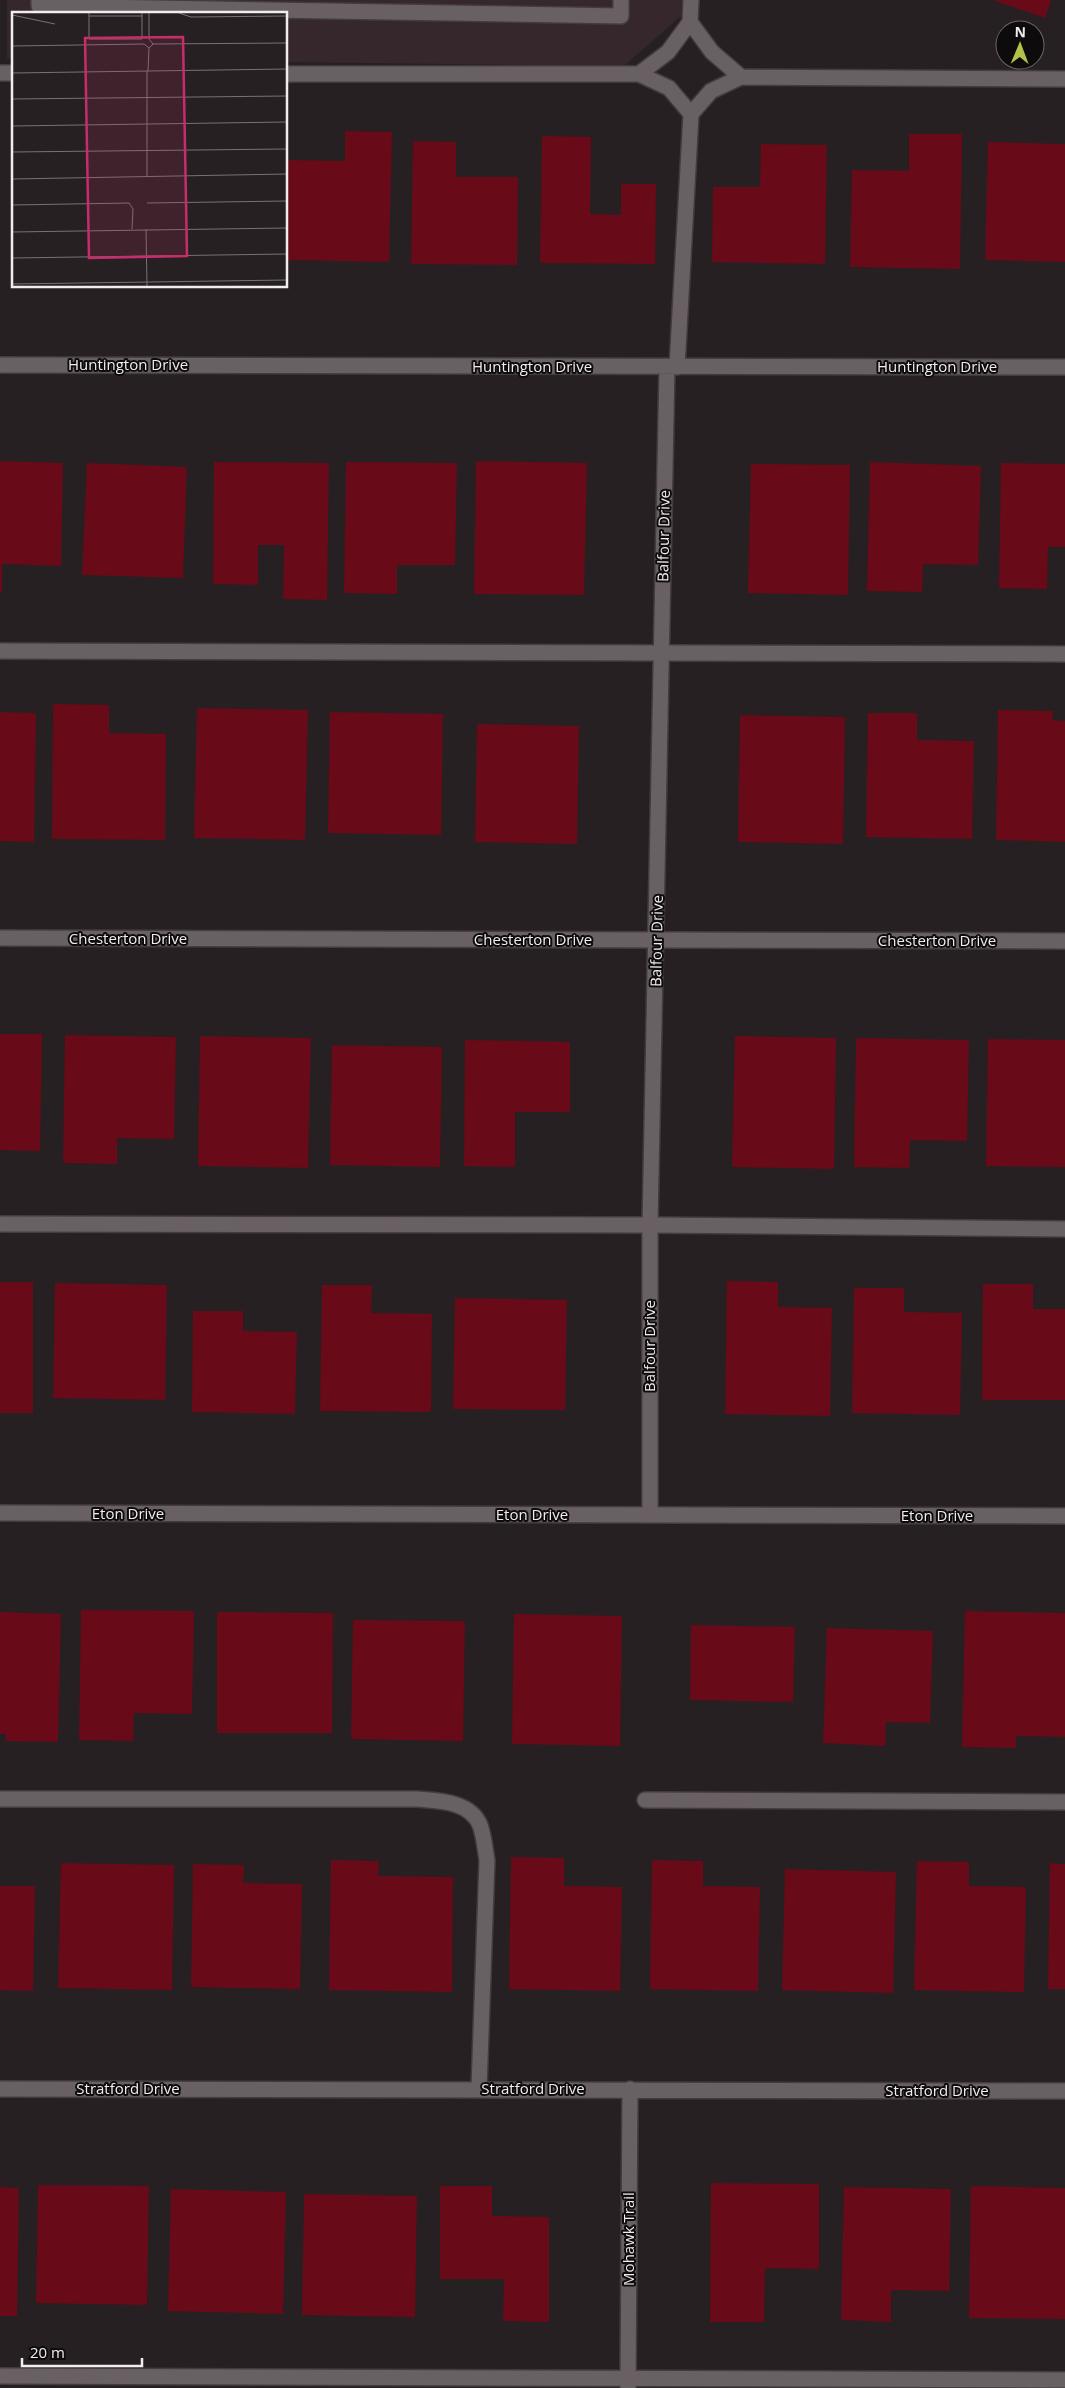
<svg xmlns="http://www.w3.org/2000/svg" width="1065" height="2388" font-family="'Open Sans',sans-serif">
<style>
.built{fill:#35272b}
.building{fill:#680a17}
.lines{fill:none;stroke-linecap:round;stroke-linejoin:round}
.lane-casing{stroke:#423c3e;stroke-width:18}
.street-casing{stroke:#423c3e;stroke-width:18}
.lane{stroke:#686062;stroke-width:15}
.street{stroke:#686062;stroke-width:15}
.labels{text-anchor:middle;stroke-width:4;stroke-linejoin:round;paint-order:stroke}
.street-label{font-size:15px;fill:#f1ecee;stroke:#0e0b0c}
.inset-road{fill:none;stroke:#787274;stroke-width:1}
.view{fill:#c72d6a;fill-opacity:0.15;stroke:#c72d6a;stroke-width:2.5}
.inset-edge{fill:none;stroke:#f1ecee;stroke-width:2.5}
</style>
<rect width="100%" height="100%" fill="#272022"/>
<path class="built" d="M7 0H682L681 16 624 66 286 62V14H14V58H7Z"/>
<path class="building" d="M993 0H1051L1045 18Z
M345 131 392 132 389 262 286 260V160L345 161Z
M909 134H962L960 269 850 267 852 170 909 171Z
M542 136 591 137 590 214 621 215V184H656L655 264 540 263Z
M413 141 456 142V177H518L517 265 411 264Z
M988 142 1065 144V262L985 260Z
M761 144 827 145 825 264 712 262 713 187H760Z
M0 461 63 463 61 566 2 564V593H0Z
M476 461 587 463 584 595 474 594Z
M214 462 329 463 327 600 283 599 284 545H258V585L213 584Z
M346 462 457 463 455 565H397V594L344 593Z
M870 462 981 466 978 565 923 564 922 592 867 591Z
M87 463 187 467 183 578 82 575Z
M1001 463 1065 464V547H1048L1047 589 999 588Z
M751 464 850 465 848 595 748 593Z
M53 704 109 705V733L166 734 165 840 52 839Z
M197 708 308 710 305 840 194 838Z
M998 710 1053 711 1052 720 1065 721V842L996 840Z
M0 712 36 713 34 842 0 841Z
M330 712 443 714 441 835 328 833Z
M868 713H917V740L974 741 972 839 866 837Z
M740 715 845 717 843 844 738 842Z
M477 724 579 726 577 844 475 842Z
M0 1034H42L40 1151 0 1150Z
M65 1035 176 1037 174 1139 117 1138V1164L63 1163Z
M200 1036 311 1038 308 1168 198 1166Z
M735 1036 836 1038 834 1169 732 1167Z
M856 1038 969 1040 967 1141 910 1140 909 1168 854 1167Z
M988 1039 1065 1040V1167L986 1166Z
M465 1040 570 1042V1112H515V1167L464 1166Z
M332 1045 442 1047 440 1167 330 1165Z
M727 1281 778 1282V1307L832 1308 830 1416 725 1414Z
M0 1282H33V1413H0Z
M55 1283 167 1285 165 1400 53 1398Z
M983 1284H1033V1309H1065V1400H982Z
M322 1285H372L371 1313 432 1314 431 1412 320 1411Z
M854 1288H904V1312L962 1313 960 1415 852 1413Z
M455 1298 567 1300 565 1410 453 1409Z
M193 1311H243V1331L297 1332 295 1414 192 1412Z
M81 1610 194 1611 192 1714 134 1713 133 1741 79 1740Z
M965 1611 1065 1613V1737L1016 1736V1748L962 1747Z
M0 1612 61 1614 58 1742 6 1741V1734H0Z
M217 1612 333 1613 332 1733H217Z
M514 1614 622 1616 620 1746 512 1744Z
M353 1620 465 1621 463 1741 351 1739Z
M691 1625 795 1627 793 1702 690 1700Z
M827 1628 933 1631 930 1723 886 1722 885 1746 823 1743Z
M511 1857 564 1858V1886L622 1887 620 1991 509 1989Z
M331 1860 379 1861 378 1876 453 1877 452 1992 329 1990Z
M652 1860 703 1861V1886L760 1887 758 1991 650 1989Z
M917 1861 969 1862V1886L1026 1887 1024 1992 914 1990Z
M61 1863 174 1865 172 1990 58 1988Z
M1050 1863 1065 1864V1989H1048Z
M193 1864 244 1865 243 1883 302 1884 300 1989 191 1987Z
M785 1869 896 1872 893 1993 782 1990Z
M0 1886H35L33 1991 0 1990Z
M711 2183 819 2184V2269L765 2268 764 2322H710Z
M38 2185 149 2186 147 2305 36 2303Z
M440 2186H492V2216L549 2217V2322L503 2321 504 2279H440Z
M971 2186 1065 2188V2319L969 2318Z
M0 2187 19 2188 17 2316H0Z
M844 2187 951 2189 949 2291 891 2290V2322L841 2320Z
M171 2189 286 2192 283 2314 168 2311Z
M304 2194 417 2196 415 2317 302 2315Z"/>
<g class="lines">
<defs>
<path id="lane" d="M39 0V6L621 16V0
M691 0 690 22 712 52 741 77
M0 73H14
M286 74H639L669 88 691 114
M639 74 668 52 690 22
M677 367 691 114 711 91 741 77 1065 79
M0 651 1065 654
M0 1224 650 1225 1065 1229
M0 1799H417C439 1801 470 1801 480 1825 484 1836 485 1849 487 1860L479 2089
M645 1800 1065 1802
M0 2376 1065 2380"/>
<path id="street" d="M0 365 1065 367
M0 938 1065 941
M0 1513 1065 1516
M650 1515V1225L667 367
M0 2089 1065 2091
M628 2388 630 2089"/>
</defs>
<use href="#lane" class="lane-casing"/>
<use href="#street" class="street-casing"/>
<use href="#lane" class="lane"/>
<use href="#street" class="street"/>
</g>
<g class="labels">
<g class="street-label">
<text x="128" y="370">Huntington Drive</text>
<text x="532" y="372">Huntington Drive</text>
<text x="937" y="372">Huntington Drive</text>
<text transform="translate(664 536) rotate(-89)" y="5">Balfour Drive</text>
<text x="128" y="944">Chesterton Drive</text>
<text x="533" y="945">Chesterton Drive</text>
<text transform="translate(657 941) rotate(-89)" y="5">Balfour Drive</text>
<text x="937" y="946">Chesterton Drive</text>
<text transform="translate(650 1346) rotate(-90)" y="5">Balfour Drive</text>
<text x="128" y="1519">Eton Drive</text>
<text x="532" y="1520">Eton Drive</text>
<text x="937" y="1521">Eton Drive</text>
<text x="128" y="2094">Stratford Drive</text>
<text x="533" y="2094">Stratford Drive</text>
<text x="937" y="2096">Stratford Drive</text>
<text transform="translate(629 2239) rotate(-90)" y="5">Mohawk Trail</text>
</g>
</g>
<g transform="translate(12 12)">
<rect width="275" height="275" fill="#272022"/>
<path class="inset-road" d="M77 1V27H130V1M137 1V27L141 32M167 1 179 5 275 4M0 3 43 12M77 4H130M0 34 132 32 137 36M135 59V165M136 59 137 36 141 32 275 31M0 61 275 57M0 87 275 84M0 114 275 110M0 140 275 137M0 167 275 162M135 191 275 189M0 193 117 191 121 197 120 217M134 217 135 274M0 220 275 216M0 246 275 242M0 272 275 268"/>
<path class="view" d="M171 25 175 244 77 246 73 26Z"/>
<rect width="275" height="275" class="inset-edge"/>
</g>
<g transform="translate(1020 45) rotate(1)"><circle r="24" fill="#0e0b0c" stroke="#696566"/>
<path d="M0-4L9 19L0 12L-9 19Z" fill="#b5c249"/>
<text y="-8" font-size="14" font-weight="bold" text-anchor="middle" fill="#f1ecee">N</text>
</g>
<path d="M22 2358v8h120v-8" fill="none" stroke="#f1ecee" stroke-width="2.5"/>
<text x="30" y="2358" font-size="15" fill="#f1ecee" stroke="#0e0b0c" stroke-width="4" paint-order="stroke">20 m</text>
</svg>
